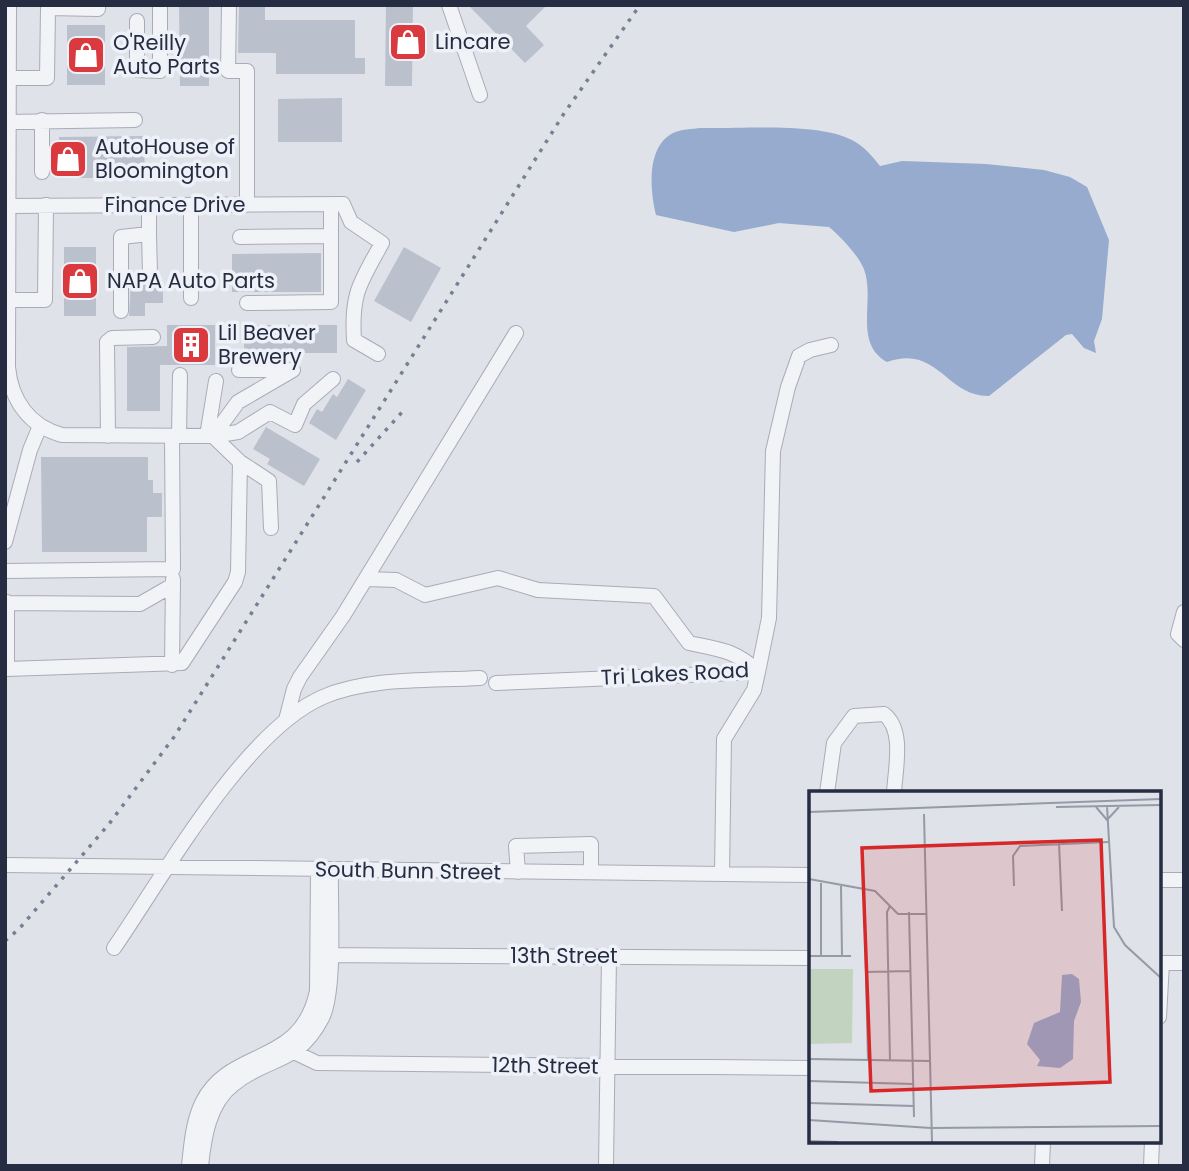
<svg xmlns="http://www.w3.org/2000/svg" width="1189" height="1171" font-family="Poppins,sans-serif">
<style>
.water{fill:#96abcd}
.building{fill:#bbc0cd}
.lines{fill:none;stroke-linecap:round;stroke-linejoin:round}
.minor-casing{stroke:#a8acb7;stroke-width:16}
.minor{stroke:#f2f3f7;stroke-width:14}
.rail{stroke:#777f94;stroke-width:3.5;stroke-dasharray:3.5 7;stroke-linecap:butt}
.labels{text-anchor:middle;stroke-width:7;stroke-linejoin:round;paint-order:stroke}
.poi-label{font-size:21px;fill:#262d42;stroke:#eef1f7;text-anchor:start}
.street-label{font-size:21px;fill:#262d42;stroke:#eef1f7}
.inset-road{fill:none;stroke:#959aa6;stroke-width:2}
.view{fill:#d62828;fill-opacity:0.15;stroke:#d62828;stroke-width:3.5}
.inset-edge{fill:none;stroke:#262d42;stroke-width:3.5}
</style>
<rect width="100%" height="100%" fill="#dfe2e9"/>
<path class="water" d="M701 128C741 129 818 122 852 140 864 146 872 156 880 166L902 161 986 164 1044 170 1070 177 1087 187 1109 240 1102 319 1094 341 1096 353 1084 348 1072 334 1066 335 989 396C946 397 938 344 887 362 851 342 878 295 862 265 855 252 840 236 829 227L779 223 734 232 656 215C650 190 646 147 673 133 681 129 692 129 701 128Z"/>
<path class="building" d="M179 5H209V86H180Z
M239 5H265V20H355V58H365V74H276V53H238Z
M386 5H413L412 86H385Z
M468 5H547L526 26 544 45 525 63Z
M67 25H105V85H67Z
M342 98V142H278V99Z
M144 136 145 178H59V137Z
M64 247H96V316H64Z
M404 247 441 268 411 322 374 301Z
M321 253V292H232V254Z
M131 280 150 284 163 280V303H145V316H129Z
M167 325H215V365H160V411H127V347L167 346Z
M244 325H337V353H244Z
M348 379 366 390 336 440 309 423 317 409 322 412 333 394 337 397Z
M266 427 320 459 304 486 267 464 270 459 253 449Z
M41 457H148V480H153V493H162V517H147V552H42Z"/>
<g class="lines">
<defs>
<path id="minor" d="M9 5 8 367C11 400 29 426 62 435L213 436 238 432 270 412 295 425 304 404 333 379
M229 5 228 71H247V205
M449 5 480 95
M137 21V70L160 71V5
M5 78H47L48 8 98 9V5
M42 120V172
M5 122 135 120
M191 205V298
M8 206 343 204 351 222 382 243C360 283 351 293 354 340L378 354
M149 234 150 274
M240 237 331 236
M8 300H45L46 205
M247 303 331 302V204
M121 311V237L149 234V205
M108 436 107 342 112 338 153 337
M179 436 180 375
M207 436 216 381
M213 436 238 402 293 370H239
M240 462 269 481 271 528
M5 542 30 450 40 426
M5 571 173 569 172 436
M366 579 396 580 425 595 498 578 538 590 654 596 689 643C718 649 736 650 758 672L754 690 724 739 722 874
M7 602V669L182 663 235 582 238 572 240 462 213 436
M5 603 140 604 173 585
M1184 612 1178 634 1184 640
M172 665 173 579
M496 683 758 672 769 618 773 451 788 387 799 356 810 350 831 345
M286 720 294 689 300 677 343 616 516 333
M827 793 834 743 854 716 884 714C905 730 895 770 894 793
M5 865 811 875
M518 872 516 846 591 844V872
M1159 880H1184
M114 948C163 877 244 731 323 697 369 677 430 681 480 678
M318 955 811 958
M1159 963H1184
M1159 1017 1162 963
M286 1044 294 1052 317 1063 811 1068
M189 1166C191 1145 193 1122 202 1103 230 1046 301 1068 317 991L318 870
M201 1166C204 1137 209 1103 234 1084 268 1056 297 1066 322 1018 336 991 330 905 331 870
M606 1166 609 956
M1042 1166 1043 1141
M1151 1166 1152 1141"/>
</defs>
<use href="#minor" class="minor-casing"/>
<use href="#minor" class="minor"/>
<path class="rail" d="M357 462 404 410
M5 941 19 929 109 824 174 737 563 115 640 5"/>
</g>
<defs>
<symbol id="shop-square" viewBox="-11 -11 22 22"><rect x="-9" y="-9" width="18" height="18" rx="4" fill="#da393e" stroke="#eef1f7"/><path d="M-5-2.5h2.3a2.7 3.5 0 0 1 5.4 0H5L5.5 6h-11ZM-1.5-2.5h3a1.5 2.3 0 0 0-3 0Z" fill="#fff"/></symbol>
<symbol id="building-square" viewBox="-11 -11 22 22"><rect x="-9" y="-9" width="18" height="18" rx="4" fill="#da393e" stroke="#eef1f7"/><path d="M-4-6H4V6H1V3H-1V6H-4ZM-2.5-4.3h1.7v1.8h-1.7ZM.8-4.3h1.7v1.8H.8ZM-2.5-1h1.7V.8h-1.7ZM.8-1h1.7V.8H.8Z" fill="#fff"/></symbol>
</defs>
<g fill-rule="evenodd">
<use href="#shop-square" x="386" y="20" width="44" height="44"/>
<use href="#shop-square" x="64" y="33" width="44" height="44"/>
<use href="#shop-square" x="46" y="137" width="44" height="44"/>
<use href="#shop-square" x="58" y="259" width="44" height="44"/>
<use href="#building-square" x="169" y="323" width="44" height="44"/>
</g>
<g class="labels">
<g class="poi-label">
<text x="435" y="49">Lincare</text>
<text x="113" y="50">O'Reilly<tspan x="113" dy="24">Auto Parts</tspan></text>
<text x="95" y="154">AutoHouse of<tspan x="95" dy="24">Bloomington</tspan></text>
<text x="107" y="288">NAPA Auto Parts</text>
<text x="218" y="340">Lil Beaver<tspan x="218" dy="24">Brewery</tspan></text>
</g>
<g class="street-label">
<text x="175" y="212">Finance Drive</text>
<text transform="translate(675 674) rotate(-3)" y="7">Tri Lakes Road</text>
<text transform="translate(408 871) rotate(1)" y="7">South Bunn Street</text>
<text x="564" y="963">13th Street</text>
<text transform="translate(545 1066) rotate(1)" y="7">12th Street</text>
</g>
</g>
<g transform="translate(809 791)">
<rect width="352" height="352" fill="#dfe2e9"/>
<path d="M0 178H44L43 252 0 253Z" fill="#c2d4bf"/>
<path d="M263 183 270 188 272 211 265 230 264 268 251 277 228 275 231 269 218 253 225 232 251 221 253 184Z" fill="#96abcd"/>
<path class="inset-road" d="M298 15 305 136 316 154 352 187M247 16 352 14M287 16 298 29 310 16M0 21 352 8M115 23 123 351M250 52 253 120M0 88 66 100 89 123H117M12 92V165M32 95 33 165M205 95 204 65 211 55 299 51M55 96 59 270M100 121 105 326M0 165H42M57 181 101 180M0 268 121 270M81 270 78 121 81 115M0 290 104 293M0 312 105 315M0 329 122 337M122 337 352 335M0 350 29 351"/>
<path class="view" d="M292 49 301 291 62 300 53 57Z"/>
<rect width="352" height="352" class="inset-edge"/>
</g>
<rect width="1189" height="1171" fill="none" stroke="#262d42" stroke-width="14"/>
</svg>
